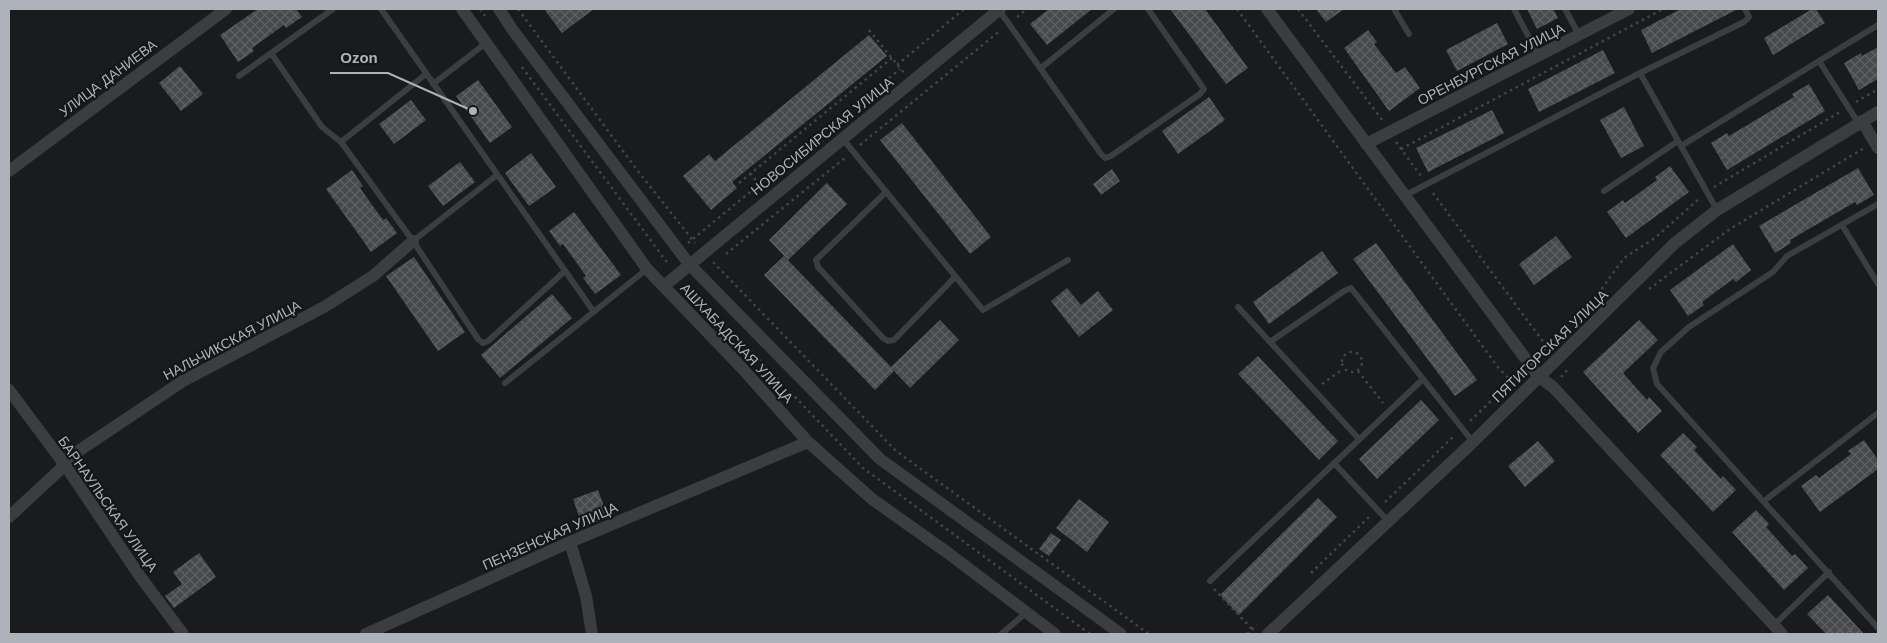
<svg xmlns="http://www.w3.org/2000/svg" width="1887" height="643" font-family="Helvetica,sans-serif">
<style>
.building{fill:url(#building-cross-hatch)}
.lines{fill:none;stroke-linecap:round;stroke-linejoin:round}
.path{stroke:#424448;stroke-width:2.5;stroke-dasharray:2.5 4;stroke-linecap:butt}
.service{stroke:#3c3d41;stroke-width:6}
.minor{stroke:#3c3d41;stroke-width:12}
.labels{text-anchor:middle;stroke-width:4.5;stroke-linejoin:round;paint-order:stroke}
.street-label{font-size:14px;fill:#aeb3bb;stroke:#151618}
.leader{fill:none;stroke:#aeb3bb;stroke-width:2}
.callout-dot{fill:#aeb3bb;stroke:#151618;stroke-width:2}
.callout-label{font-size:15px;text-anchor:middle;font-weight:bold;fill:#aeb3bb;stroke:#151618;stroke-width:4.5;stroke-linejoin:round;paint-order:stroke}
</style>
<defs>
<pattern id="building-cross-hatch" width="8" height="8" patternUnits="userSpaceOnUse" patternTransform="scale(1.25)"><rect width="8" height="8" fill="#48494c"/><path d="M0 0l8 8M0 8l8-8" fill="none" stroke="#606164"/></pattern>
</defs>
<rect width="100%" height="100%" fill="#1a1b1c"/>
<path class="building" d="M258 9H296L302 17 286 28 284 25 252 48 254 51 238 62 220 35Z
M544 9H594L562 33Z
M1049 9H1092L1047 45 1030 24Z
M1170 9H1205L1248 68 1226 84Z
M1316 9H1344L1326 22Z
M1527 9H1553L1558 18 1537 29Z
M1681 9H1738L1652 53 1641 30Z
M1812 9H1816L1825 23 1773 55 1764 38Z
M1497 23 1508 44 1457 71 1446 50Z
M1368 30 1377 42 1374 44 1396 73 1405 67 1420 88 1389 111 1344 48Z
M869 35 887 56 732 182 737 188 711 210 683 176 709 154 715 161Z
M1878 47V79L1859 90 1844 63 1861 53 1862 56Z
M1603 50 1615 73 1539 112 1528 89Z
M180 66 203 94 181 111 159 83Z
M478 80 512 127 490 143 456 96Z
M1809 84 1825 111 1727 170 1711 143 1727 133 1729 136 1794 97 1792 94Z
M1209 97 1225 120 1178 154 1162 131Z
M411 100 426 120 394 144 379 124Z
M1624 107 1644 146 1621 158 1600 120Z
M1492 110 1504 133 1428 172 1416 148Z
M902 123 991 237 970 254 880 140Z
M531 153 556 187 529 206 505 173Z
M460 162 475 182 443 206 428 186Z
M1670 166 1689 192 1626 238 1607 212 1623 200 1625 203 1657 180 1655 177Z
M1858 168 1874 195 1857 205 1855 202 1790 240 1791 243 1775 253 1759 226Z
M1112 169 1120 181 1101 195 1093 184Z
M352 170 363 186 360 188 383 220 386 218 397 233 371 252 326 189Z
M827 183 847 204 788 260 769 240Z
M574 212 621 275 595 294 583 278 586 276 563 244 560 246 549 231Z
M1556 236 1572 257 1534 285 1519 264Z
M1376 243 1477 380 1455 396 1353 259Z
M1733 244 1751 270 1736 282 1733 279 1702 302 1704 305 1688 316 1670 290Z
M1322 251 1338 273 1269 324 1253 302Z
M784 256 891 367 940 320 959 340 910 388 894 371 875 390 764 275Z
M414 257 465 332 438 351 386 276Z
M1067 288 1081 305 1098 291 1113 310 1079 337 1051 301Z
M552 294 572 318 500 378 481 355Z
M1639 320 1658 340 1623 373 1647 400 1649 397 1662 411 1638 433 1583 372Z
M1258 356 1338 441 1319 460 1238 374Z
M1421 400 1439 420 1377 479 1359 459Z
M1683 433 1697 447 1694 450 1721 479 1723 476 1736 490 1713 512 1660 455Z
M1864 440 1878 460V469L1820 512 1801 486 1816 475 1819 478 1851 454 1848 451Z
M1538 441 1555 461 1525 487 1508 466Z
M598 490 608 517 583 528 573 499Z
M1318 498 1337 517 1239 615 1220 595Z
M1079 499 1109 522 1087 552 1056 528Z
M1756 510 1769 524 1766 527 1792 556 1795 554 1808 568 1784 590 1732 532Z
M1051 533 1061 540 1049 556 1039 549Z
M199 553 216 577 174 608 165 596 182 584 173 572Z
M1828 595 1864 634H1826L1807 614Z"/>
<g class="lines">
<path class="path" d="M480 9 485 16
M518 9 637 170 695 243
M1237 9 1497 366 1511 381
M1298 9 1383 121
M1017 17 1027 9
M869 30 904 73
M897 65 964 9
M522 67 669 265
M1856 102 1878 89
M1396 142 1421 176
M860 145 1001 30
M1401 149 1663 9
M750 173 759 184
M739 183 892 58
M1714 187 1840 112
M1433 193 1547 347
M688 243 900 69
M726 254 846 157
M713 262 896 451 1149 634
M687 284 863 468 1090 634
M1649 289 1730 229 1864 148
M1342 362a10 10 0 1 1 20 0a10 10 0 1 1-20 0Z
M1539 355 1598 294 1624 258 1656 237 1700 198
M1358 371 1383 403
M1561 377 1569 368
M1322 384 1343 369
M1470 421 1520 373
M1385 502 1455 435
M1311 573 1370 516
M1214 589 1253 630
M1247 634 1257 625"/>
<path class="service" d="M381 9 594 312
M1394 9 1409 34
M1514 9 1539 56
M1565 9 1579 35
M999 10 1101 154 1105 158 1111 156 1200 94 1204 89 1148 9
M271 53 322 127 341 142 413 241 478 339 483 343 488 341 565 271
M1819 61 1878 25
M1041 68 1114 9
M239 76 333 9
M433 84 486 43
M842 138 983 310 1068 260
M341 142 426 74
M1681 146 1819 61 1859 124
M1604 191 1678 141
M886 192 816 260 818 267 883 338 888 341 894 340 955 277
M1404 196 1640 73
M1878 204 1787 256 1773 272 1689 327 1661 352 1653 368 1657 384 1878 628
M1717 210 1640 73 1744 22 1749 17 1745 9
M1842 225 1878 284
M413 241 497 175
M1238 307 1359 439
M1270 342 1344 291 1351 288 1473 442
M505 383 647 269
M1334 463 1388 521
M1764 501 1878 413
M1210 581 1423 379
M1774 625 1829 572
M1001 634 1026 613"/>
<path class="minor" d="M462 9 647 269 741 367 808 442 872 499 948 553 1055 634
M499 9 512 29 689 264 880 459 1121 634
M1267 9 1539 377 1553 387 1782 634
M1862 121 1878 148
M1366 144 1629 9
M9 171 226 9
M664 286 1000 9
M9 390 65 465 139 575 183 634
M62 462 183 381 324 307 373 276 413 241
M9 517 65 465
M570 542 586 596 592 634
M366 634 570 542 808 442
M1268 634 1473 442 1675 243 1717 210 1878 112"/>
</g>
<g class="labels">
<g class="street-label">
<text transform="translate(1491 64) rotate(-27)" y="5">ОРЕНБУРГСКАЯ УЛИЦА</text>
<text transform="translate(108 78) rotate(-37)" y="5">УЛИЦА ДАНИЕВА</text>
<text transform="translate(822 136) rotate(-39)" y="5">НОВОСИБИРСКАЯ УЛИЦА</text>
<text transform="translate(232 340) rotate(-28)" y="5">НАЛЬЧИКСКАЯ УЛИЦА</text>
<text transform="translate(737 343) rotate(47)" y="5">АШХАБАДСКАЯ УЛИЦА</text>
<text transform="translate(1550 346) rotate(-44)" y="5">ПЯТИГОРСКАЯ УЛИЦА</text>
<text transform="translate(108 504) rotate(55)" y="5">БАРНАУЛЬСКАЯ УЛИЦА</text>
<text transform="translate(550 536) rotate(-24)" y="5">ПЕНЗЕНСКАЯ УЛИЦА</text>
</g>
</g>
<path class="leader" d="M473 111L388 73H330"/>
<circle class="callout-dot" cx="473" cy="111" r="5"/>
<g class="callout-label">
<text x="359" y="63">Ozon</text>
</g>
<rect width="1887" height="643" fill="none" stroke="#aeb3bb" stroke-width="20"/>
</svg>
